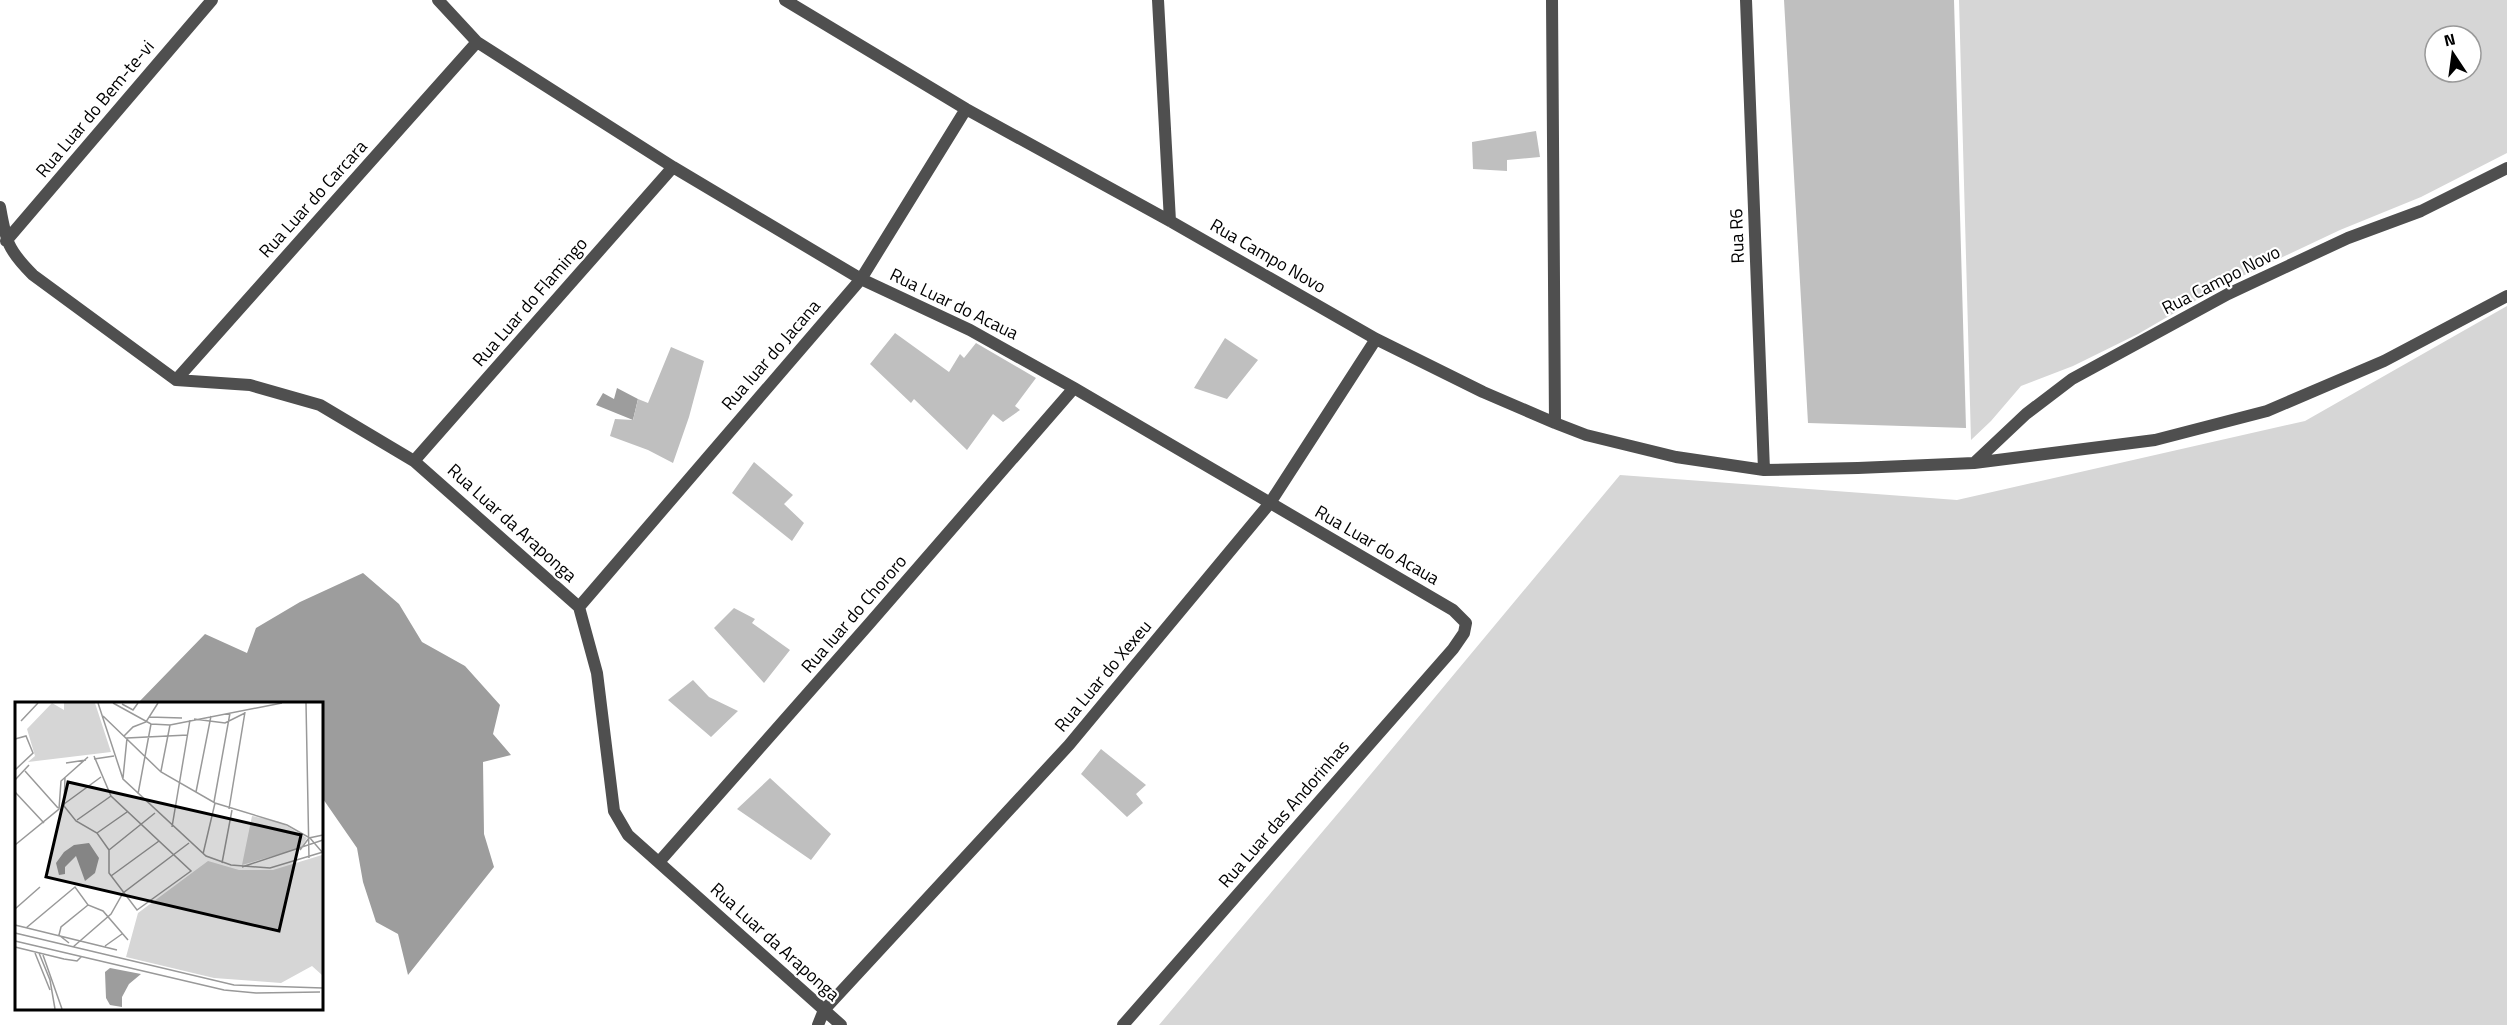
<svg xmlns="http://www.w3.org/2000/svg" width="2507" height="1025" font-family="'Titillium Web',sans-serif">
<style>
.green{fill:#d6d6d6;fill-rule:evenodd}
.water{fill:#9d9d9d}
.building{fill:#bfbfbf}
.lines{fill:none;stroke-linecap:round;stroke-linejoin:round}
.street{stroke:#4f4f4f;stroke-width:12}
.labels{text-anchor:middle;stroke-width:4.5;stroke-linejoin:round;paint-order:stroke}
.street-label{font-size:18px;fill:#000;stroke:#fff}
.inset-road{fill:none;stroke:#999;stroke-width:1.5}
.view{fill:#000;fill-opacity:0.15;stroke:#000;stroke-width:3}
.inset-edge{fill:none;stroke:#000;stroke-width:3}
</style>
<rect width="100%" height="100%" fill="#fff"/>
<path class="green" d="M1959 0H2507V153L2421 197 2340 230 2219 287 2138 334 2073 366 2021 386 1991 421 1971 440ZM2435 36H2471V72H2435Z
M2507 306V1025H1159L1351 798 1620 475 1957 500 2305 421Z"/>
<path class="water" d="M617 388 638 399 633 420 596 405 603 393 614 399Z
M363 573 399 604 422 642 465 666 500 705 493 734 511 755 483 762 484 834 494 867 408 975 398 934 376 922 363 882 357 848 321 796V704H137L205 634 247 653 256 628 300 602Z"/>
<path class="building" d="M1784 0H1954L1966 428 1808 423Z
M1536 131 1540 157 1507 160V171L1473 169 1472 142Z
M895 333 949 372 960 354 964 358 976 343 1036 378 1015 406 1020 410 1003 422 993 414 967 450 914 399 911 403 870 364Z
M1225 338 1258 360 1227 399 1194 388Z
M671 347 704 361 689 417 673 463 648 450 610 436 615 419 633 420 638 399 648 403Z
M754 462 793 495 784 504 804 523 792 541 732 493Z
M734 608 755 619 752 623 790 650 764 683 714 628Z
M693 680 709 697 738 711 711 737 668 700Z
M1101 749 1146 785 1136 794 1143 803 1127 817 1081 774Z
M770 778 831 834 811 860 737 809Z"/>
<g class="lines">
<path class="street" d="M438 0 477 42 673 167 861 279 970 330 1074 388 1453 610 1466 623 1464 633 1453 649 1123 1025
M785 0 966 109 1170 221 1376 339 1483 392 1555 423 1586 435 1676 457 1764 470 1858 468 1974 463 2155 440 2267 411 2384 361 2507 296
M1158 0 1170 221
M1552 0 1555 423
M1746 0 1764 470
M0 207C6 241 7 249 33 275L176 380 250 385 320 405 414 461 579 607 597 673 614 811 628 835 841 1025
M6 241 212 0
M176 380 477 42
M414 461 673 167
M1974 463 2026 414 2072 379 2228 294 2348 238 2421 211 2507 168
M579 607 861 279 966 109
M659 862 869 624 1074 388
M818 1025 824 1010 1069 745 1270 503 1376 339"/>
</g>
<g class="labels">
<g class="street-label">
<text transform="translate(95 109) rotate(-50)" y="6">Rua Luar do Bem-te-vi</text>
<text transform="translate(313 199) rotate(-48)" y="6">Rua Luar do Carcara</text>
<text transform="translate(1737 236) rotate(-92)" y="6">Rua R6</text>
<text transform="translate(1268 256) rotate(30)" y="6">Rua Campo Novo</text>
<text transform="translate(2221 280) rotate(-27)" y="6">Rua Campo Novo</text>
<text transform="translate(530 302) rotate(-49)" y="6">Rua Luar do Flamingo</text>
<text transform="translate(954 304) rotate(26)" y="6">Rua Luar do Acaua</text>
<text transform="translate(771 355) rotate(-49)" y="6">Rua luar do Jacana</text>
<text transform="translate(512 523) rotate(42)" y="6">Rua Luar da Araponga</text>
<text transform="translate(1377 545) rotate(30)" y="6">Rua Luar do Acaua</text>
<text transform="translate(854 614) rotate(-49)" y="6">Rua luar do Chororo</text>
<text transform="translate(1103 676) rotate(-50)" y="6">Rua Luar do Xexeu</text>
<text transform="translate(1284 814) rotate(-49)" y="6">Rua Luar das Andorinhas</text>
<text transform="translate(775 942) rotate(42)" y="6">Rua Luar da Araponga</text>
</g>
</g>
<g transform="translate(15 702)">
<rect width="308" height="308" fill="#fff"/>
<path d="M37 1 49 8V1H80L96 50 13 60 20 54 12 27ZM237 114 265 120 292 136 286 146 227 163ZM307 153V273L297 264 266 281 240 279 199 276 111 255 123 211 193 159 224 168H258Z" fill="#d6d6d6"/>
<path d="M74 141 84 156 80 171 70 179 61 154 50 165V172L44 173 41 161 49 150 59 143ZM95 266 126 272 114 282 107 295V305L95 303 91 296 90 270Z" fill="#9d9d9d"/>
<path class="inset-road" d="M83 1 108 77 191 154 216 163 255 166 308 150M98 1 136 22 155 23 267 1M291 1 294 156M107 2 118 8 123 1M88 14 146 70 200 101 272 123 295 136 307 150M134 15 167 16M179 17 210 21 230 11M6 19 23 1M109 34 118 25 131 20 143 1M0 37 11 34 18 51 0 68M79 57 99 54M51 61 71 58M10 69 43 106M146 69 155 23M50 75 49 104 61 119 82 131 94 148V171L122 208 176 169 96 94 79 54M108 76 112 36 173 33M0 78 14 63M0 90 29 121M181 90 196 14M123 92 136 22M199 100 215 11M49 102 86 75M214 107 230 10M62 118 96 94M157 125 175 18M82 131 112 110M0 143 44 107 46 79 73 55M94 148 140 111M285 148 294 136 308 133M188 152 200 101M207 161 217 108M227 165 308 138M96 174 144 139M0 207 25 185M0 223 102 248M11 226 60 185 73 203 88 209 113 238M0 231 219 283 308 286M0 239 209 288 241 291 305 290M54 241 44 233 46 225 73 203M90 244 107 232M0 245 49 257 62 259 66 255M58 245 96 212 108 191 174 141M20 251 35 288M24 251 35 278 40 307M28 253 47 307"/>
<path class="view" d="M53 80 286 133 264 229 31 175Z"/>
<rect width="308" height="308" class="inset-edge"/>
</g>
<g transform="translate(2453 54) rotate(347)"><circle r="28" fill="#ffffff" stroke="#999999" stroke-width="1.5"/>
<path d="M0-4.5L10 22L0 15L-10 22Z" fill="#000000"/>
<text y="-9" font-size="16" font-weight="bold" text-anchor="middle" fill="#000000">N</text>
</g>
</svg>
